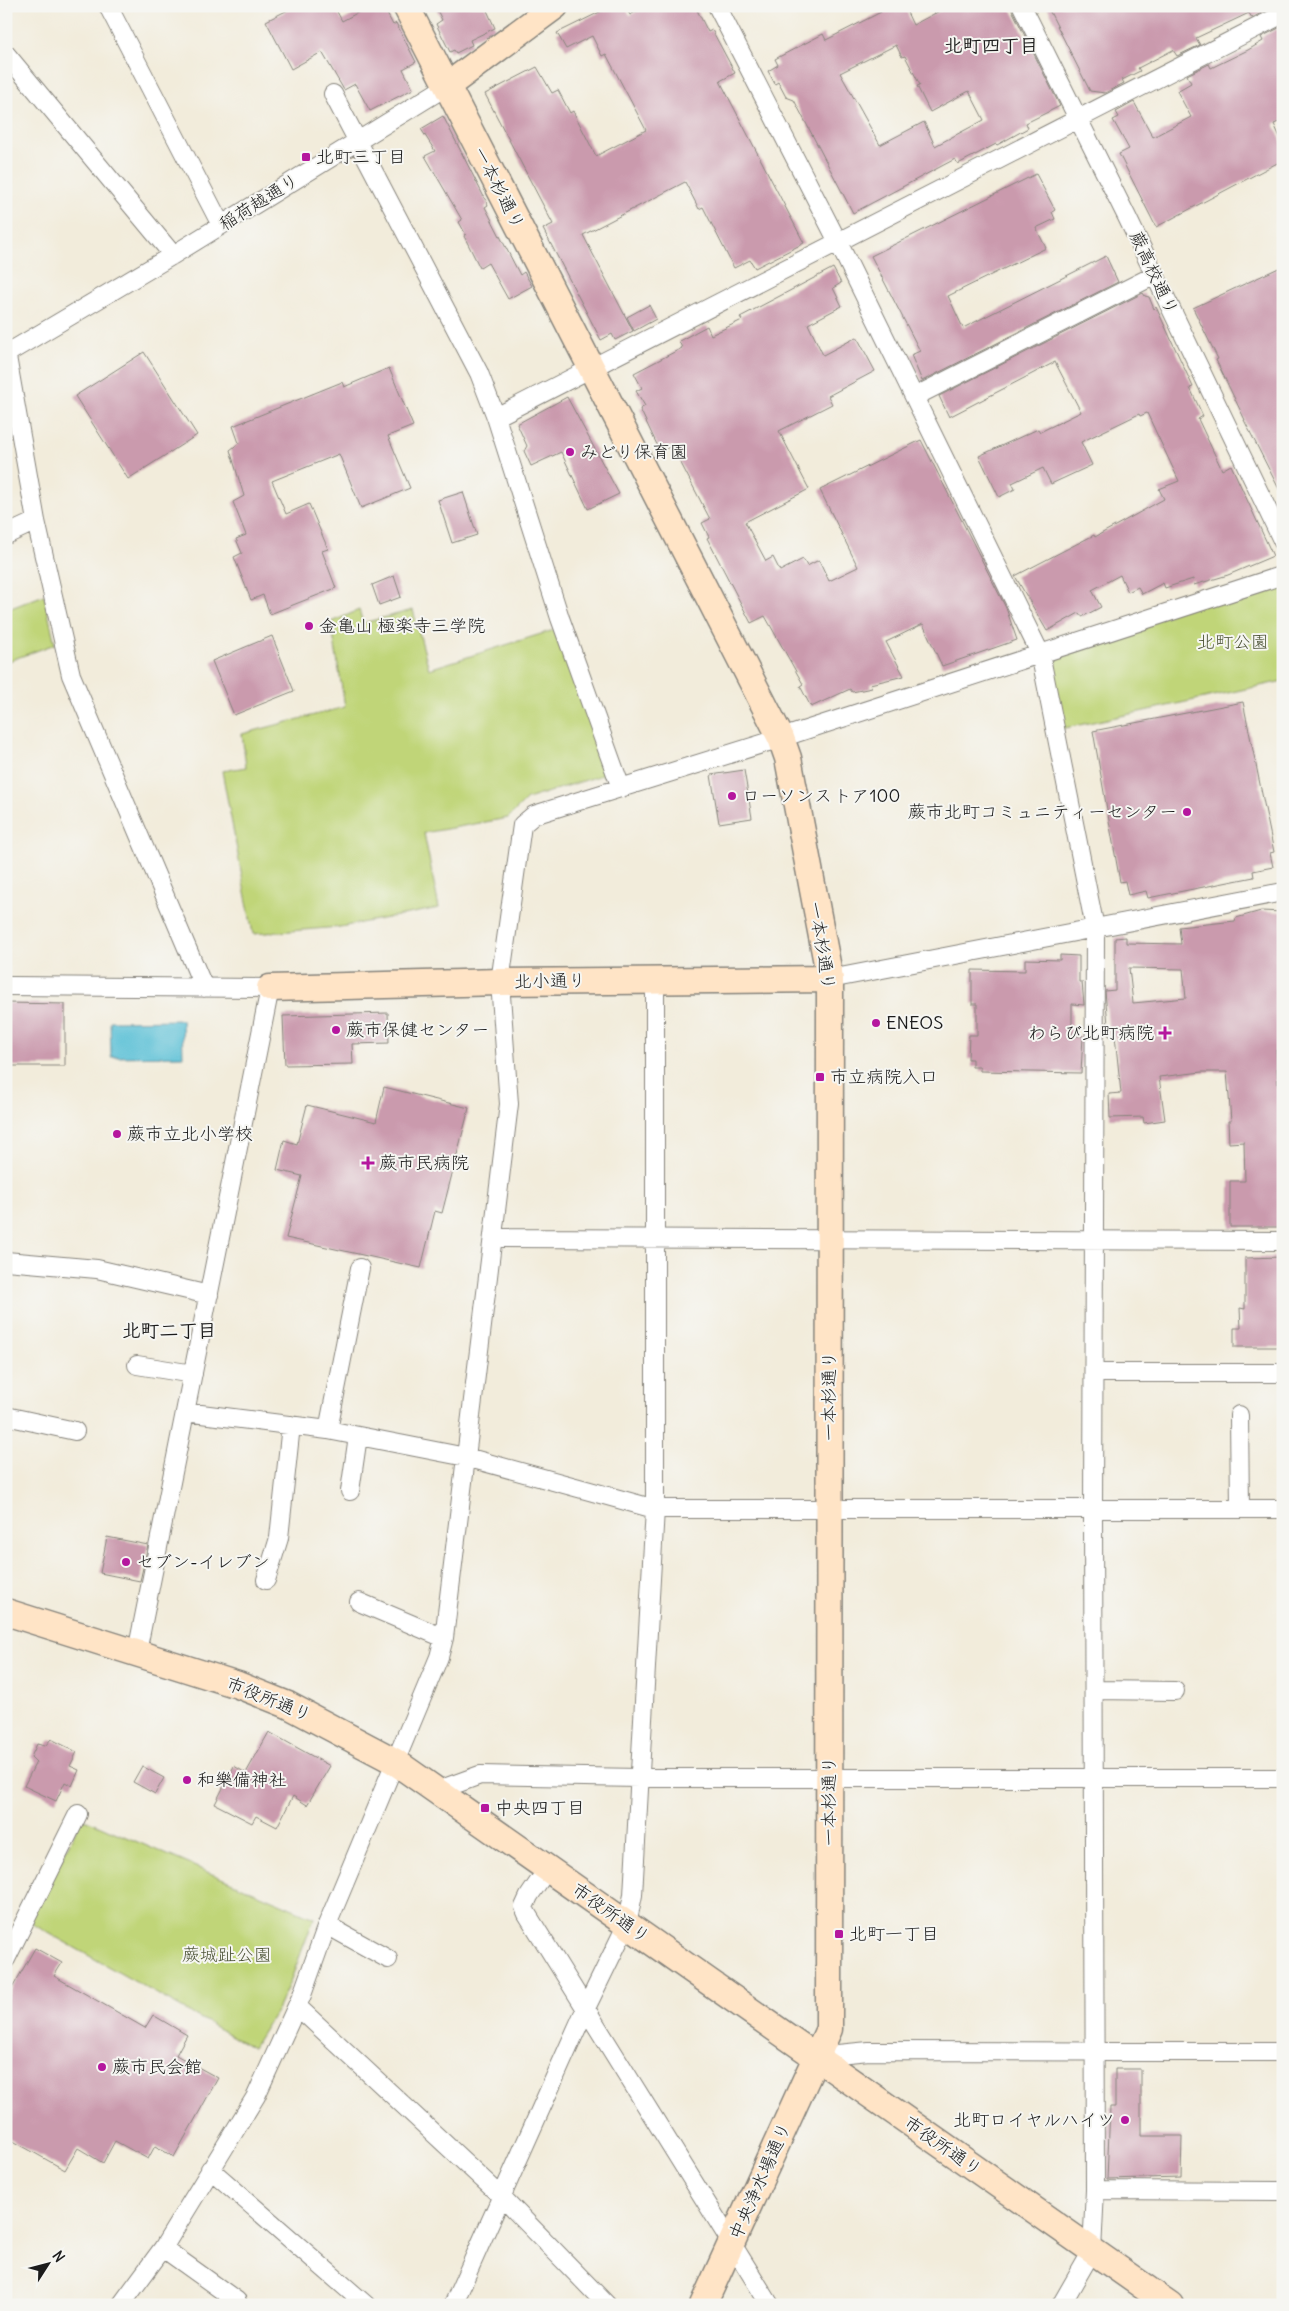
<svg xmlns="http://www.w3.org/2000/svg" width="1289" height="2311" font-family="Delius,'Klee One',sans-serif">
<style>
.green{fill:#c0d578;stroke:#6e784a}
.water{fill:#58bfd6;stroke:#3a6e79}
.building{fill:#ca9aad;fill-rule:evenodd}
.lines{fill:none;stroke-linecap:round;stroke-linejoin:round}
.street-casing{stroke:#87847c;stroke-width:20}
.secondary-casing{stroke:#87847c;stroke-width:29}
.street{stroke:#fff;stroke-width:18}
.secondary{stroke:#ffe4c6;stroke-width:26}
.poi-dot{fill:#b5179e;stroke:#f6f6f2;stroke-width:2}
.labels{text-anchor:middle;stroke-width:4;stroke-linejoin:round;paint-order:stroke}
.poi-label{font-size:18px;fill:#1c1c1c;stroke:#f6f6f2;text-anchor:start}
.street-label{font-size:18px;fill:#1c1c1c;stroke:#f6f6f2}
.park-label{font-size:18px;fill:#4d5438;stroke:#f6f6f2}
.neighbourhood-label{font-size:19px;font-weight:bold;fill:#1c1c1c;stroke:#f6f6f2}
</style>
<rect width="100%" height="100%" fill="#f6f6f2"/>
<filter id="ink" filterUnits="userSpaceOnUse"><feTurbulence type="fractalNoise" baseFrequency=".02" numOctaves="2"/><feDisplacementMap in="SourceGraphic" scale="10" xChannelSelector="R" yChannelSelector="G"/><feConvolveMatrix kernelMatrix="1 2 1 2 8 2 1 2 1" color-interpolation-filters="sRGB"/></filter>
<filter id="wash" filterUnits="userSpaceOnUse"><feTurbulence type="fractalNoise" baseFrequency=".0096" numOctaves="4" result="noise"/><feDisplacementMap in="SourceGraphic" scale="20" xChannelSelector="R" yChannelSelector="G"/><feGaussianBlur stdDeviation="1.12" result="paint"/><feColorMatrix in="noise" values="0 0 0 0 0 0 0 0 0 0 0 0 0 0 0 0 0 1.4 0 .05"/><feComposite in="paint" operator="in"/></filter>
<g filter="url(#wash)">
<rect width="100%" height="100%" fill="#f2ecdb"/>
<path class="green" d="M1283 575V681L1056 730 1040 653Z
M44 595 55 644 6 662V610Z
M359 610 363 623 413 610 429 669 557 629 608 773 527 799 508 818 424 833 439 908 340 927 253 934 222 771 246 767 242 734 345 707 331 622Z
M82 1818 314 1918 292 1977 278 2008 253 2048 29 1922Z"/>
<path class="water" d="M182 1020 183 1056 111 1057 110 1021Z"/>
<g id="blocks">
<path class="building" d="M296 6H334L342 21 370 6H383L393 25 396 23 416 62 403 69 413 89 370 111 355 84 344 90 322 52 291 69 266 21Z
M435 6H485L495 28 470 40 472 45 456 53 454 50 450 52 436 24 442 20Z
M612 6H625L630 15 646 6H695L708 32 712 30 735 73 720 81 804 243 755 268 750 260 734 268 703 207 699 209 685 182 583 235 633 331 615 340 612 334 601 340 543 229 553 224 485 94 537 67 552 93 558 90 570 113 573 111 596 156 646 130 606 54 602 56 592 36 566 49 557 33Z
M878 6H904L913 25 949 6H1010L1060 106 1026 123 1028 128 997 145 996 144 958 164 955 159 853 213 794 100 786 97 778 82 775 84 768 71 778 65 775 59 823 34 826 40 881 12ZM896 45 902 57 905 56 920 85 917 86 930 112 969 91 984 120 935 146 924 122 880 145 840 73Z
M1047 6H1275L1252 18 1249 13 1196 38 1200 45 1177 56 1173 50 1138 68 1140 71 1122 80 1124 83 1105 93 1090 91Z
M1283 26V120L1274 124 1283 144V160L1156 227 1119 154 1129 149 1113 120 1119 117 1116 112 1134 102 1153 137 1191 117 1177 91 1191 83 1187 75 1209 64 1211 68 1248 50 1263 41 1261 37Z
M443 116 488 205 485 207 520 275 524 272 532 286 508 299 488 263 480 268 464 236 466 235 459 222 462 220 425 156 435 151 421 129Z
M1036 174 1055 210 1052 212 1055 219 1036 228 1046 248 948 296 963 328 1106 256 1118 282 922 381 911 355 920 351 871 256Z
M1283 266V497L1244 420H1245L1216 360 1218 359 1193 308Z
M833 268 841 283 833 288 842 306 808 324 823 355 857 337 875 371 828 396 832 404 779 431 809 489 745 522 766 561 773 557 780 571 803 559 807 566 819 560 829 581 858 567 820 490 921 440 1006 608 1017 640 942 666 923 624 886 642 904 676 870 684 872 688 852 692 850 689 811 707 800 686 803 684 765 616 751 623 707 538 709 537 702 523 710 519 672 446 660 451 640 409 645 406 636 391 642 388 634 373 682 348 679 341 707 326 711 335 742 320 740 317Z
M1143 293 1145 296 1149 297 1154 309 1156 307 1193 387 1190 388 1203 416 1198 419 1222 470 1231 465 1273 556 1228 575 1194 585 1193 579 1165 588 1163 583 1142 594 1138 587 1128 592 1120 575 1092 590 1101 607 1082 617 1079 613 1047 631 1015 576 1094 535 1095 537 1164 499 1159 489 1179 481 1147 413 1140 416 1139 414 1081 442 1092 465 1051 484 1043 468 1012 483 1015 489 999 497 979 456 1038 429 1040 432 1081 412 1055 362 949 417 939 396Z
M649 305 656 319 634 331 627 317Z
M144 352 197 435 128 479 75 396Z
M389 368 413 426 388 436 410 488 361 508 339 454 272 481 286 514 309 504 328 549 322 551 336 588 270 614 263 595 251 600 234 557 242 553 236 539 246 535 233 502 244 496 230 450 239 443 233 426 342 382 344 387Z
M567 397 619 494 588 509 561 452 531 466 524 451 527 446 517 424Z
M463 492 477 535 452 543 438 500Z
M394 576 401 597 379 605 372 585Z
M272 636 294 691 234 715 212 661Z
M1243 702 1274 852 1270 853 1273 867 1253 871 1254 877 1148 898 1146 891 1128 895 1125 881 1120 882 1093 731Z
M744 770 752 818 719 823 711 775Z
M1261 911 1282 912 1283 1050H1276L1278 1086H1283V1227H1230V1181H1245L1244 1142 1229 1143 1228 1121H1231L1227 1072H1202L1159 1077 1165 1120 1144 1123 1143 1117 1110 1118 1109 1094 1121 1093 1115 1036H1109L1105 991 1115 990V938L1126 937V943L1181 944 1179 927 1235 921 1236 918ZM1129 968 1183 969 1186 998 1133 1003Z
M1060 955 1079 956V982H1082L1084 1005 1072 1004V1036H1083L1081 1073 980 1071V1067H972V1059H968L969 1035H977V1004H972V970L1025 971V959L1060 960Z
M6 1003 65 1004V1066H6Z
M388 1013 389 1043 352 1044 353 1064 285 1065 283 1016Z
M384 1087 469 1108 442 1213 435 1211 421 1268 286 1238 302 1176 277 1170 284 1140 297 1144 307 1105 376 1122Z
M1283 1257V1347H1234V1328H1241L1240 1308 1245 1309V1258Z
M107 1537 148 1545 140 1581 100 1573Z
M269 1732 330 1766 307 1805 293 1796 277 1827 256 1816 252 1823 215 1804 234 1766 246 1773Z
M51 1739 77 1752 70 1766 79 1770 72 1786 65 1782 56 1801 24 1786 36 1762 31 1757 37 1744 45 1746Z
M142 1766 164 1778 155 1794 133 1782Z
M35 1948 62 1963 54 1976 145 2028 153 2015 187 2035 176 2055 218 2078 174 2157 155 2146 148 2159 115 2141 103 2163 78 2148 65 2170 6 2137V1999Z
M1115 2069H1141V2136H1182L1181 2177 1107 2179 1110 2107H1115Z"/>
</g>
</g>
<g filter="url(#ink)">
<use href="#blocks" fill-opacity="0" stroke="#87847c" stroke-width="1"/>
<g class="lines">
<defs>
<path id="street" d="M108 6 221 225
M717 6 838 242 1040 653 1095 928 1093 1510 1095 2190 1092 2251 1061 2305
M1022 6 1127 217 1283 542
M6 54 173 255
M333 94 479 373 496 417 560 618 621 788
M6 351 36 521 71 675 204 988
M6 354 173 255 447 86
M914 397 1155 275
M496 417 1283 14
M6 535 36 521
M830 979 1283 892
M6 986 270 988 137 1652
M494 1238 1283 1241
M6 1261 97 1269 209 1295
M137 1365 193 1374
M1094 1373H1283
M185 1412 328 1430 466 1457 655 1509H1283
M1239 1415 1240 1509
M6 1416 75 1431
M328 1430 360 1268
M350 1491 358 1436
M266 1580 279 1538 291 1425
M359 1602 444 1638
M1095 1690 1175 1691
M439 1790 480 1775 639 1778H1283
M548 1868 529 1896 524 1907 527 1914 770 2305
M327 1925 388 1959
M6 1959 78 1814
M297 2006 502 2197 607 2305
M817 2056 869 2051 1283 2052
M210 2169 366 2305
M1095 2190 1283 2191
M163 2248 237 2301
M121 2305 163 2248 256 2096 302 1995 327 1925 439 1657 444 1638 509 1104 500 982 522 825 534 815 781 738 1283 575
M453 2305 585 2010 627 1924 633 1895 655 1509V980"/>
<path id="secondary" d="M406 6 781 738 788 758 830 979 829 2029 703 2305
M447 86 555 6
M270 988 500 982 830 979
M6 1612 238 1685 288 1705 394 1761 1170 2305"/>
</defs>
<use href="#street" class="street-casing"/>
<use href="#secondary" class="secondary-casing"/>
<use href="#street" class="street"/>
<use href="#secondary" class="secondary"/>
</g>
</g>
<g class="poi-dot">
<rect x="301" y="152" width="10" height="10" rx="2.5"/>
<circle cx="570" cy="452" r="5"/>
<circle cx="309" cy="626" r="5"/>
<circle cx="732" cy="796" r="5"/>
<circle cx="1187" cy="812" r="5"/>
<circle cx="876" cy="1023" r="5"/>
<circle cx="336" cy="1030" r="5"/>
<path d="M1162.5 1025.5h5v5h5v5h-5v5h-5v-5h-5v-5h5z"/>
<rect x="815" y="1072" width="10" height="10" rx="2.5"/>
<circle cx="117" cy="1134" r="5"/>
<path d="M365.5 1155.5h5v5h5v5h-5v5h-5v-5h-5v-5h5z"/>
<circle cx="126" cy="1562" r="5"/>
<circle cx="187" cy="1780" r="5"/>
<rect x="480" y="1803" width="10" height="10" rx="2.5"/>
<rect x="834" y="1929" width="10" height="10" rx="2.5"/>
<circle cx="102" cy="2067" r="5"/>
<circle cx="1125" cy="2120" r="5"/>
</g>
<g class="labels">
<g class="poi-label">
<text x="316" y="163">北町三丁目</text>
<text x="580" y="458">みどり保育園</text>
<text x="319" y="632">金亀山 極楽寺三学院</text>
<text x="742" y="802">ローソンストア100</text>
<text x="1177" y="818" text-anchor="end">蕨市北町コミュニティーセンター</text>
<text x="886" y="1029">ENEOS</text>
<text x="346" y="1036">蕨市保健センター</text>
<text x="1154" y="1039" text-anchor="end">わらび北町病院</text>
<text x="830" y="1083">市立病院入口</text>
<text x="127" y="1140">蕨市立北小学校</text>
<text x="379" y="1169">蕨市民病院</text>
<text x="136" y="1568">セブン-イレブン</text>
<text x="197" y="1786">和樂備神社</text>
<text x="495" y="1814">中央四丁目</text>
<text x="849" y="1940">北町一丁目</text>
<text x="112" y="2073">蕨市民会館</text>
<text x="1115" y="2126" text-anchor="end">北町ロイヤルハイツ</text>
</g>
<g class="street-label">
<text transform="translate(499 188) rotate(63)" y="6">一本杉通り</text>
<text transform="translate(259 202) rotate(-32)" y="6">稲荷越通り</text>
<text transform="translate(1154 273) rotate(65)" y="6">蕨高校通り</text>
<text transform="translate(822 946) rotate(81)" y="6">一本杉通り</text>
<text transform="translate(550 981) rotate(-1)" y="6">北小通り</text>
<text transform="translate(829 1396) rotate(-90)" y="6">一本杉通り</text>
<text transform="translate(269 1699) rotate(22)" y="6">市役所通り</text>
<text transform="translate(829 1801) rotate(-90)" y="6">一本杉通り</text>
<text transform="translate(611 1913) rotate(35)" y="6">市役所通り</text>
<text transform="translate(943 2146) rotate(35)" y="6">市役所通り</text>
<text transform="translate(760 2181) rotate(-66)" y="6">中央浄水場通り</text>
</g>
<g class="park-label">
<text x="1233" y="648">北町公園</text>
<text x="227" y="1961">蕨城趾公園</text>
</g>
<g class="neighbourhood-label">
<text x="991" y="52">北町四丁目</text>
<text x="169" y="1337">北町二丁目</text>
</g>
</g>
<rect width="1289" height="2311" fill="none" stroke="#f6f6f2" stroke-width="25"/>
<g transform="translate(48 2264) rotate(54)" stroke="#f6f6f2" stroke-width="4" paint-order="stroke">
<path d="M0-4L9 19L0 12L-9 19Z" fill="#1c1c1c"/>
<text y="-8" font-size="14" font-weight="bold" text-anchor="middle" fill="#1c1c1c">N</text>
</g>
</svg>
